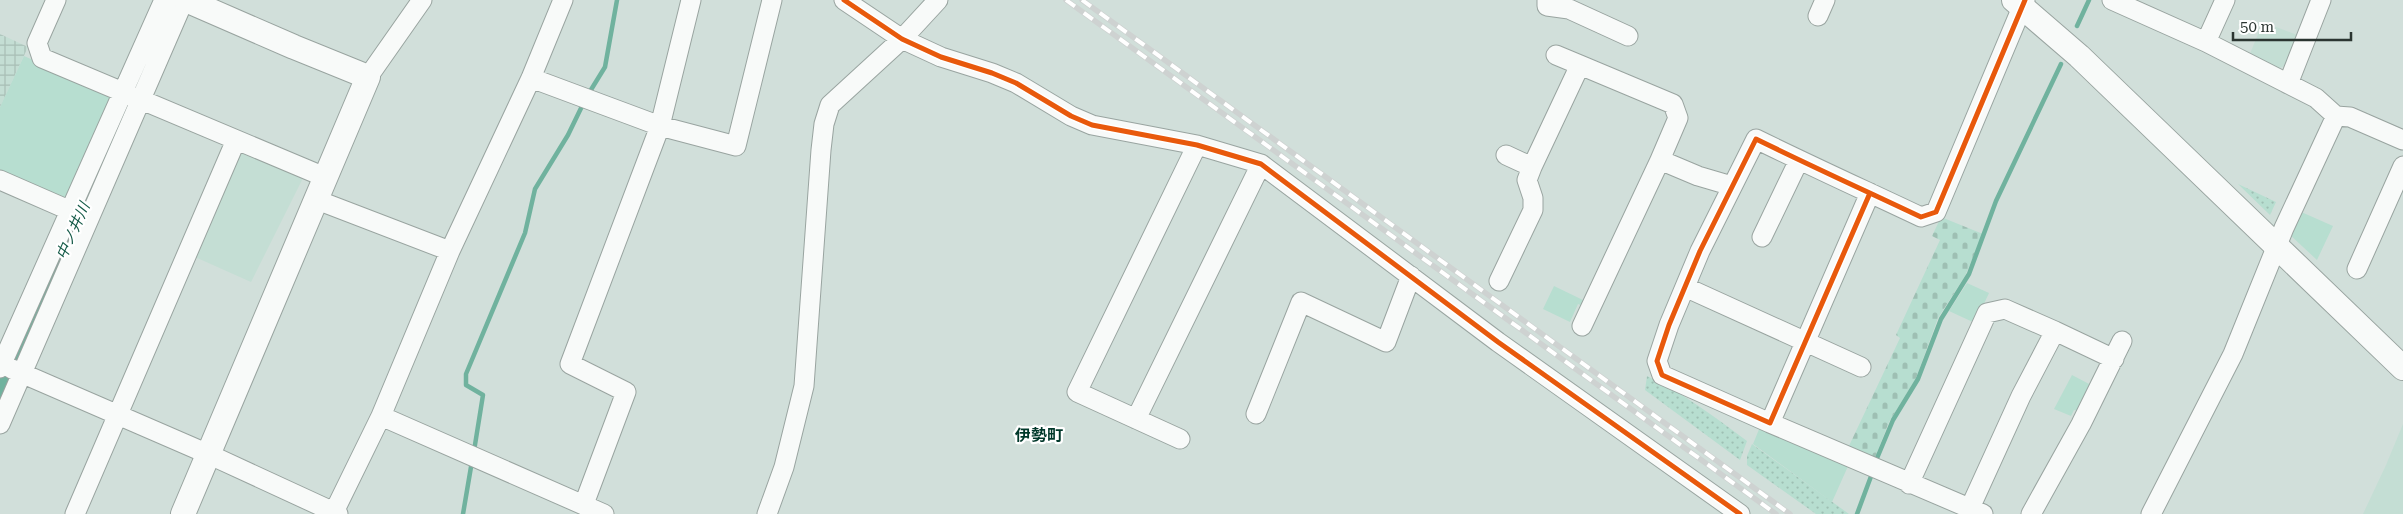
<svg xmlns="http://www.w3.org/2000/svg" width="2403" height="514" font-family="'Roboto Serif','Noto Sans JP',serif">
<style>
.built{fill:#c4ded4}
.industrial{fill:url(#industrial-grid)}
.grass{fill:url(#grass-dots)}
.cemetery{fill:url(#cemetery-stones)}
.park{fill:#b7ded0}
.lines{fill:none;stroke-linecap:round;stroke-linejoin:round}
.stream{stroke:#70b29e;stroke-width:4.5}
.river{stroke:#70b29e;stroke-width:28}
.minor-casing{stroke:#99a4a0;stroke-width:21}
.tertiary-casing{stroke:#99a4a0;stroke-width:26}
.minor{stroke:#f8faf9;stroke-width:19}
.tertiary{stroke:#f8faf9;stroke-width:24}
.rail-casing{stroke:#ced2d1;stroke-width:5.5}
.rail{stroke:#fff;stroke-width:4;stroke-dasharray:11;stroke-linecap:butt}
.cycleway-casing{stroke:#fff;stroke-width:8}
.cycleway{stroke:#e8590c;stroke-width:5}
.labels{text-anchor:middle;stroke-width:4.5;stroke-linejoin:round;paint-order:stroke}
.water-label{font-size:15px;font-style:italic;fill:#155b48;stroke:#fff}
.quarter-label{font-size:16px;font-weight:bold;fill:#00382a;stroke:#fff}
</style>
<defs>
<pattern id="industrial-grid" width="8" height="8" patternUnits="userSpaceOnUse" patternTransform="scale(1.25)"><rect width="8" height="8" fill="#c4ded4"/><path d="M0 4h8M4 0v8" fill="none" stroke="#a9bfb6"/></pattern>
<pattern id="grass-dots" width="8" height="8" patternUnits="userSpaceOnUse" patternTransform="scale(1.25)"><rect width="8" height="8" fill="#b7ded0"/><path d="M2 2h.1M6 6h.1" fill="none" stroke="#9ebfb3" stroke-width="1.8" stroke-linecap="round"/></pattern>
<pattern id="cemetery-stones" width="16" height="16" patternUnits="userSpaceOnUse" patternTransform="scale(1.25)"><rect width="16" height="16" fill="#b7ded0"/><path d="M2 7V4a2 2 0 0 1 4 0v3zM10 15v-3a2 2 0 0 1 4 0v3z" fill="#9ebfb3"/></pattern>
</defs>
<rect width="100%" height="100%" fill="#d1dfda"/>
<path class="built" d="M2263 22 2300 36 2288 65 2276 69 2249 56Z
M243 147 305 174 251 282 195 257Z
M2403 424V514H2363L2386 465Z"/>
<path class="industrial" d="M0 34 28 47 0 107Z"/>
<path class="grass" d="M2238 184 2276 202 2270 215Z
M1647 376C1685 394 1713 416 1747 441L1740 460 1645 390Z
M1752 444 1849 514H1816L1747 465V456Z"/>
<path class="cemetery" d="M1941 217 1983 234 1965 276 1938 318 1916 378 1889 422 1874 460 1848 448 1900 338 1896 335 1940 240 1932 236Z"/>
<path class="park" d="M24 56 111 94 66 200 0 172V107Z
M2299 211 2333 226 2317 260 2288 233Z
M1967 283 1989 293 1975 323 1949 311Z
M1554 286 1585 301 1583 306 1578 304 1570 322 1543 309Z
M2072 375 2091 385 2078 411 2074 410 2071 416 2054 409Z
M1760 427 1849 464 1832 502 1753 444Z"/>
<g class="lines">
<path class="stream" d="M2077 26 2089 0
M589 93 605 67 617 0
M474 451 483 395 466 385V374L525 233 535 189 568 135 584 102
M1875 463 1893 420 1918 379 1941 319 1969 274 1996 201 2061 64
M463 514 472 461
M1857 514 1873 471"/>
<path class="river" d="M138 83 155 43
M19 354 126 109
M0 398 8 381"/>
<defs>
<path id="minor" d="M56 0 37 43 42 58 327 178
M844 0 902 39 941 57 992 73 1016 83 1071 116 1092 125 1197 145 1261 164 1498 342 1740 514
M1547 0V6L1569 9 1628 36
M2112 0 2206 42 2316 98 2336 116 2350 117 2403 140
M1818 16 1825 0
M2206 42 2225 0
M1556 55 1580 65
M368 77 422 0
M531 78 660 126 736 146 772 0
M2288 84 2321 0
M1506 155 1532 167
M0 180 71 211
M1870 193 1770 423 1662 375 1657 361 1669 325 1700 251 1756 139C1811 166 1866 191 1921 217L1936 212 2025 0
M317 200 450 251
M1762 237 1799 160
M2357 269 2403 166
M1499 281 1533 210V198L1527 180 1532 167 1580 65 1673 104 1678 118 1660 160 1698 176 1732 186
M1685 287 1861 367
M1582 326 1660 160
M0 368 164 0
M12 369 208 454 338 514
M1256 414 1301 302 1386 342 1411 276
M381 416 604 514
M1136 419 1261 164
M1770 423 1983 514
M0 424 184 0
M1180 439 1077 392 1197 145
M1909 484 1987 313 2005 309 2055 331
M584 504 626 392 570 364 660 126 691 0
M1970 508 2021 396 2055 331 2114 359
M334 512 381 416 450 251 531 78 563 0
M75 514 236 140
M767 514 784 467 804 386 821 150 824 124 830 105 902 39 938 0
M2031 514 2081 424 2122 341
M2151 514 2233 354 2284 228 2336 116"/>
<path id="tertiary" d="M2014 0 2079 56 2403 368
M183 514 368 77 294 47 186 0"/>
</defs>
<use href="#minor" class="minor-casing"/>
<use href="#tertiary" class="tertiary-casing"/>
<use href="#minor" class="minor"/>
<use href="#tertiary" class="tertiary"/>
<defs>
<path id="rail" d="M1066 0 1776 514
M1082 0 1790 514"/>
</defs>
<use href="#rail" class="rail-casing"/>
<use href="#rail" class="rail"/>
<defs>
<path id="cycleway" d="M844 0 902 39 941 57 992 73 1016 83 1071 116 1092 125 1197 145 1261 164 1498 342 1740 514
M1870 193 1770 423 1662 375 1657 361 1669 325 1700 251 1756 139C1811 166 1866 191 1921 217L1936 212 2025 0"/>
</defs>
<use href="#cycleway" class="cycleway-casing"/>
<use href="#cycleway" class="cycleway"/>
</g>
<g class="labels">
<g class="water-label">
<text transform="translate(73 231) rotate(-66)" y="5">中ノ井川</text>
</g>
<g class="quarter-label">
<text x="1039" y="441">伊勢町</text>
</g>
</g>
<path d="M2233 32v8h118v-8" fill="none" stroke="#2b3531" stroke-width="2.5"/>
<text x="2240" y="32" font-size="15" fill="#2b3531" stroke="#ffffff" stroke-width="4" paint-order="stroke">50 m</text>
</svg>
